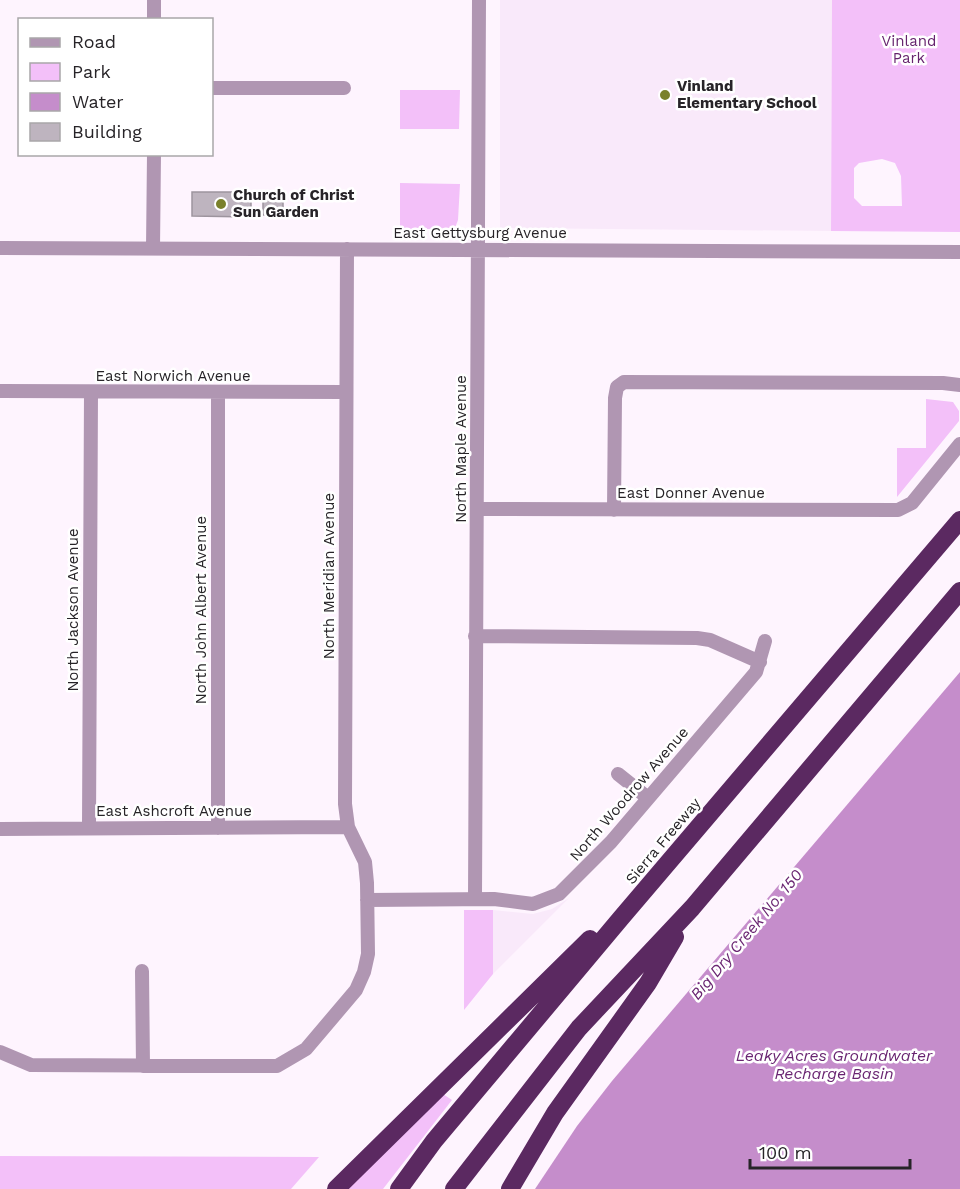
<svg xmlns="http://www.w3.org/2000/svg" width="960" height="1189" font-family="'Work Sans',sans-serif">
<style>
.built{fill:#f9e9fa}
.green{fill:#f3c0f9;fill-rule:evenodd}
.water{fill:#c58dcb}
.building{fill:#beb4bf;stroke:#9d949e;stroke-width:1.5}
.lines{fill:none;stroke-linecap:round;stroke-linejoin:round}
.minor{stroke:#b096b2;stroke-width:14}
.highway{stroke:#5b2961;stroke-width:18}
.poi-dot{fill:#7a802b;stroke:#fff;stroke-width:2}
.labels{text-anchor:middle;stroke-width:5;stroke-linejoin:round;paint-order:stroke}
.park-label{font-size:15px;fill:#66236e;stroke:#fff}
.poi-label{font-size:15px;font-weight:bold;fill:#272428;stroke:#fff;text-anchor:start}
.street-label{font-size:15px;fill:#272428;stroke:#fff}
.water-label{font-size:16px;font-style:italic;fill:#692571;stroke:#fff}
</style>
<rect width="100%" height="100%" fill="#fef4fe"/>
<path class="built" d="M500 0H832L831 231 500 228Z
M569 898 493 974V910L533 914 552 909Z"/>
<path class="green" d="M832 0H960V232L831 231ZM882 159 895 163 901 176 902 206H862L854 198V168L859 163Z
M400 90H460L459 129H400Z
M400 183 460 184 458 220 455 228 400 230Z
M926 399 953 402 959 411V421L897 497V448H926Z
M464 910H493V974L464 1010Z
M443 1094 452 1100 383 1189H346Z
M0 1156 319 1157 291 1189H0Z"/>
<path class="water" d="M960 672V1189H535L577 1126 612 1081Z"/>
<path class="building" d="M192 192H251V217L192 216Z
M263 195H283V215H263Z"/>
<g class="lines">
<path class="minor" d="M154 20V0
M212 88H344
M0 248 960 252
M153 248 154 154
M0 391 345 392
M478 509 898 510 912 503 960 444
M614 510 615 398 617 387 624 382 943 383 960 385
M475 636 697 638 710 640 760 662
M618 774 648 798
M89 828 91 392
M218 828V392
M0 829 348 827
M475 899 479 0
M367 900 494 899 533 904 559 894 611 842 756 672 765 641
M142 971 143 1066
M0 1052 31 1065 277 1066 306 1049 356 990 364 972 368 954 367 883 365 862 348 827 345 804 347 249"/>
<path class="highway" d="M336 1189 590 939
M399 1189 434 1141 621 918 960 520
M454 1189 579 1028 692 908 960 591
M510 1189 555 1113 648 983 675 937"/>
</g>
<g class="poi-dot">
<circle cx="665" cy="95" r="6"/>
<circle cx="221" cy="204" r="6"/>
</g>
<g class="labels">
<g class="park-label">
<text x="909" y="46">Vinland<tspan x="909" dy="17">Park</tspan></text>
</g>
<g class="poi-label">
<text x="677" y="91">Vinland<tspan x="677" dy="17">Elementary School</tspan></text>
<text x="233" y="200">Church of Christ<tspan x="233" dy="17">Sun Garden</tspan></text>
</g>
<g class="street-label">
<text x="480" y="238">East Gettysburg Avenue</text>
<text x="173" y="381">East Norwich Avenue</text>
<text transform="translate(461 449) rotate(-90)" y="5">North Maple Avenue</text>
<text x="691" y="498">East Donner Avenue</text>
<text transform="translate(329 576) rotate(-90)" y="5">North Meridian Avenue</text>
<text transform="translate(73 610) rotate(-90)" y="5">North Jackson Avenue</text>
<text transform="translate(201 610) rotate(-90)" y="5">North John Albert Avenue</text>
<text transform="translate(629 794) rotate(-49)" y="5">North Woodrow Avenue</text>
<text x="174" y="816">East Ashcroft Avenue</text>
<text transform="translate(663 841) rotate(-50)" y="5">Sierra Freeway</text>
</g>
<g class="water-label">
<text transform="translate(746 934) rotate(-50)" y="6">Big Dry Creek No. 150</text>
<text x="834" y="1061">Leaky Acres Groundwater<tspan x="834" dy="18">Recharge Basin</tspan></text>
</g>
</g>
<rect x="18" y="18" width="195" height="138" fill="#ffffff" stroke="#a9a7a9" stroke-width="1.5"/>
<rect x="30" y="38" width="30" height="9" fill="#b096b2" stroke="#a9a7a9" stroke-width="1.5"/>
<text x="72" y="48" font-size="18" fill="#272428">Road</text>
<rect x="30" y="63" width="30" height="18" fill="#f3c0f9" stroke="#a9a7a9" stroke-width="1.5"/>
<text x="72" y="78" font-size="18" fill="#272428">Park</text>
<rect x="30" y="93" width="30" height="18" fill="#c58dcb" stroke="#a9a7a9" stroke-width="1.5"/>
<text x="72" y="108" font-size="18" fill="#272428">Water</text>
<rect x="30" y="123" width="30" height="18" fill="#beb4bf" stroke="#a9a7a9" stroke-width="1.5"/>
<text x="72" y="138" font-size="18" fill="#272428">Building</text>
<path d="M750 1159v9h160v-9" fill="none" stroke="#272428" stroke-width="3"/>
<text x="759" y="1159" font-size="18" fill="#272428" stroke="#ffffff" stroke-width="4.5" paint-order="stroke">100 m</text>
</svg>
